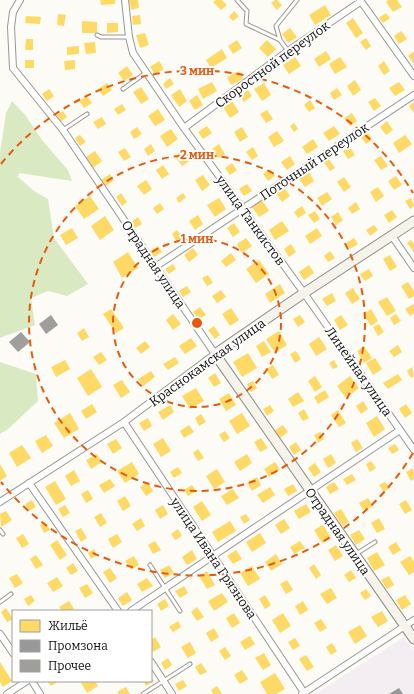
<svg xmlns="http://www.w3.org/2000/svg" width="414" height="694" font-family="Bitter,serif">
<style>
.industrial{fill:#f4eef2}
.forest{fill:#d9eac3}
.homes{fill:#ffd966}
.industry{fill:#999}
.building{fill:#a09e9b}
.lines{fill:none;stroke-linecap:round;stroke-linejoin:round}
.lane-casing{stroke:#969694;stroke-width:5}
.street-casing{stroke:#969694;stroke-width:8}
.secondary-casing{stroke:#8d8c8a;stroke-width:11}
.lane{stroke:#fffefe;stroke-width:3}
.street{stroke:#fffefe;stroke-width:6}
.secondary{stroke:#f6f3eb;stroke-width:9}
.ring{fill:none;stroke:#e8590c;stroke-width:2;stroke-dasharray:7 5}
.labels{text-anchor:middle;stroke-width:4;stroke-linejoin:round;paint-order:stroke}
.street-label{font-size:13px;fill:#101010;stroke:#fff}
.centre{fill:#e8590c;stroke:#fff;stroke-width:2}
.ring-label{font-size:12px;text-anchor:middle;font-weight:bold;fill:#e8590c;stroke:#fff;stroke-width:4;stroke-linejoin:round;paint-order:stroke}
</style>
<rect width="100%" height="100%" fill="#fcfbf6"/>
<path class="industrial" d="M404 637 414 651V694H315Z"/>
<path class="forest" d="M12 101 26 116 42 140 68 170 72 181 19 173 18 177 34 191 48 199 54 238 88 284 67 296 48 291 31 298 35 325 0 338V153L6 113Z
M0 362 36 374 38 401 8 429 0 434Z"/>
<path class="homes" d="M100 0H115V4L101 5Z
M129 0H138L139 8 131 10Z
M216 0H222L227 5 221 10 213 2Z
M275 0H277L282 5 277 10 271 3Z
M388 0H397L402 7 393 12 386 2Z
M325 5 331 15 315 25 309 15Z
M234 11 239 16 233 21 229 17Z
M386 13 390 18 383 23 379 18Z
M58 14 66 15 64 26 57 25Z
M140 15 141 24 133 25 132 16Z
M26 16 41 17 40 24 25 23Z
M353 18 363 33 356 38 346 23Z
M82 21 97 22V33H82Z
M107 23H118V32L107 33Z
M290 28 297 37 288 43 282 34Z
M401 31 407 39 399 44 394 36Z
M145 33 149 45 140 48 136 35Z
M366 38 371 46 366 50 360 42Z
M26 39H33V50H25Z
M237 40 242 48 233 54 228 46Z
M267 40 276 49 268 57 259 48Z
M95 42 96 53 86 54 84 43Z
M79 46V54L67 55V47Z
M222 49 227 58 211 68 206 60Z
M326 51 331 59 319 67 314 59Z
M414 51V64L408 56Z
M295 57 301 66 289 74 283 65Z
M340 57 347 67 335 74 329 64Z
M25 60H34V68H25Z
M75 60V69L65 70 64 61Z
M159 61 164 69 155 74 150 67Z
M384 61 390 71 384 75 378 66Z
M127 66 133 75 124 81 118 73Z
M239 71 243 79 231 85 227 77Z
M170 78 174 84 166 89 163 84Z
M355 80 361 90 353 96 347 86Z
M212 82 217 91 203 99 198 89Z
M399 82 405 90 395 96 389 88Z
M107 83 112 90 103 96 98 89Z
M264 83 271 95 262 101 254 89Z
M141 87 149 99 141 104 133 92Z
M337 88 342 95 334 100 330 93Z
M49 89 54 96 47 101 42 94Z
M180 89 187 101 179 107 171 95Z
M248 90 252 96 244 102 240 96Z
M197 95 203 105 195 110 189 101Z
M87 96 92 103 84 108 79 101Z
M375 98 381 106 374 111 368 102Z
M310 100 315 108 309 112 304 105Z
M232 101 239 112 230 118 223 107Z
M414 102V113L409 106Z
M122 104 126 110 118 115 114 109Z
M158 109 165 120 155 126 148 116Z
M267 110 273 119 266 123 260 114Z
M63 111 67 117 60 122 56 116Z
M352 113 357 121 350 126 344 118Z
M102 117 106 124 98 129 93 122Z
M387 121 393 130 386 135 380 127Z
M294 123 298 129 294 132 290 126Z
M207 126 212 133 203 139 198 132Z
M334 126 340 134 329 141 323 133Z
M137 127 142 134 134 139 130 132Z
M242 127 248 137 240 142 234 132Z
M171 129 178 139 167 147 160 136Z
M277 131 284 141 274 147 268 137Z
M367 131 372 140 366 144 360 136Z
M80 135 86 142 80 146 75 138Z
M405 135 412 144 399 153 393 143Z
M313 139 318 147 307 154 302 147Z
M151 144 155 151 148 156 144 149Z
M219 144 225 154 218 158 212 149Z
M349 146 355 155 348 159 343 151Z
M253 147 258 156 252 160 246 152Z
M125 148 131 157 124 161 118 152Z
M186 148 194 158 182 166 175 156Z
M95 151 102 161 93 168 86 157Z
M290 156 295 164 287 170 281 162Z
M381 156 388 166 381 170 374 160Z
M328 158 335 168 330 171 323 161Z
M232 163 237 170 230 175 225 168Z
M163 165 169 174 162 179 156 170Z
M270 169 275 176 268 181 263 174Z
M309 172 314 181 305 187 299 179Z
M110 174 114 180 106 186 101 180Z
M203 175 210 185 202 191 195 180Z
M396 176 402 185 394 190 388 181Z
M344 177 351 187 344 192 337 182Z
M146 180 152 189 144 195 137 186Z
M247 184 252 191 244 196 239 189Z
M283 186 290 196 282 202 275 192Z
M378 187 384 196 376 202 370 192Z
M327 192 332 199 322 206 317 198Z
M121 193 127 202 122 206 116 197Z
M183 193 186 197 179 203 176 198Z
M90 196 99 209 84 219 75 206Z
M219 198 226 209 215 217 207 205Z
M411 198 414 206 410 209 405 201Z
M262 200 269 211 259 217 252 207Z
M356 202 360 209 352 214 348 208Z
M160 203 164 209 157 214 153 208Z
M302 206 306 213 298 218 294 212Z
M392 210 397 217 389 223 384 215Z
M315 211 320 219 314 223 308 215Z
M338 212 343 220 336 225 331 217Z
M198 215 203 224 195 230 189 221Z
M105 216 114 230 100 240 91 226Z
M138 217 142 224 135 228 131 222Z
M282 221 289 231 275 240 269 230Z
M234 223 240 232 233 237 227 228Z
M374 225 378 230 370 236 366 230Z
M72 228 78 238 66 245 60 235Z
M317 228 322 236 310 244 305 236Z
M177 230 183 238 177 242 172 234Z
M246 238 252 246 242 253 237 244Z
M354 238 358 244 350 249 346 243Z
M411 240 414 244V252L407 243Z
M291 244 296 252 289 257 284 249Z
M158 246 162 252 154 257 150 251Z
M193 248 198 255 189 262 184 255Z
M330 251 335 258 328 262 324 256Z
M128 252 138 268 122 278 113 262Z
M231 253 236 260 226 267 221 261Z
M390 255 397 267 390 271 383 259Z
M259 260 269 274 256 283 246 269Z
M173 264 176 269 169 274 165 269Z
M309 265 314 273 304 280 299 272Z
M369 269 373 276 365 281 360 274Z
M208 275 213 283 207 286 202 278Z
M408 282 414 291V296L409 299 401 286Z
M280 284 285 293 270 303 265 294Z
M187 286 191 292 183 297 179 291Z
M353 288 360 299 352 304 345 293Z
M221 290 226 297 217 303 212 296Z
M332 293 336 301 327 306 322 299Z
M387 297 396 311 387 316 378 302Z
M414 304V313L410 316 405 309Z
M200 307 206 315 198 320 193 312Z
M231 308 239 320 230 326 222 314Z
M111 309 124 328 116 333 103 314Z
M371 309 378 321 371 326 363 314Z
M173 314 181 324 173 330 166 320Z
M396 314 401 321 394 325 390 318Z
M300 315 305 322 298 327 293 319Z
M341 315 348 325 340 330 334 320Z
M379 324 384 332 378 336 373 327Z
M214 326 220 335 215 339 208 330Z
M84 328 89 337 82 341 77 333Z
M279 331 287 345 275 353 266 339Z
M319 337 327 349 316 356 309 344Z
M191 338 197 346 185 354 179 346Z
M145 341 150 347 141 354 136 348Z
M264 341 271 352 262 357 256 346Z
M398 345 402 352 394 357 389 351Z
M364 346 372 358 364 363 357 351Z
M296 351 301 359 295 363 290 354Z
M101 352 107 360 99 365 93 357Z
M248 353 257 368 242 377 233 362Z
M175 357 179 363 168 370 163 364Z
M375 358 382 369 373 375 366 363Z
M65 360 70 369 56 377 51 367Z
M334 360 338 367 333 369 329 363Z
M273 365 279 375 272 379 266 369Z
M412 367 414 376 411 378 407 371Z
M91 369 102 387 88 396 77 378Z
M151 371 155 377 143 386 138 379Z
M215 373 221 383 214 387 208 378Z
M398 374 402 380 388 389 383 383Z
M315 376 322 387 315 392 308 381Z
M350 376 359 388 346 398 337 386Z
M122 380 130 392 121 398 113 385Z
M253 381 257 388 251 392 247 384Z
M196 388 204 401 190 409 182 396Z
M325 390 329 397 318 404 314 397Z
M298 392 304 401 293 407 288 399Z
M229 393 236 405 226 411 219 399Z
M363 401 368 409 361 414 356 406Z
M92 404 97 412 86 419 81 411Z
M406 404 412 413 405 418 399 409Z
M170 405 174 412 163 420 158 412Z
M270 405 274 411 267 416 263 409Z
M304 409 309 418 303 421 298 413Z
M338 410 346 423 339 427 331 415Z
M70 413 79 429 64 438 54 423Z
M242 413 250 426 237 434 229 421Z
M201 414 206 422 199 426 195 418Z
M377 416 385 429 374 437 366 423Z
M148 418 152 426 144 431 139 423Z
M189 425 194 432 184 438 180 431Z
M283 425 288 432 280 438 275 430Z
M225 431 230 438 224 442 219 435Z
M320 432 324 439 318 443 314 435Z
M46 435 53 446 42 453 35 441Z
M163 438 171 451 161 457 153 444Z
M261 438 268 448 260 452 254 442Z
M116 439 122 448 113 454 107 444Z
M357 439 363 448 356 452 351 443Z
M296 442 301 450 294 455 289 447Z
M395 444 399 450 392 454 388 448Z
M22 445 31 458 17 467 9 453Z
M198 449 204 458 198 461 193 453Z
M97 454 102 462 91 469 86 460Z
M247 454 252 463 240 471 234 462Z
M331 454 336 463 328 468 323 459Z
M371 461 376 468 370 472 366 464Z
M132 462 139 474 125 483 117 471Z
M275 462 280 470 269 477 264 469Z
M315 463 321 472 314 477 308 468Z
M0 464 7 476 0 481Z
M178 467 182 473 174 478 170 472Z
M413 468 414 479 411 481 406 472Z
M217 469 225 482 214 489 206 476Z
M74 470 80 481 71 486 65 476Z
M352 474 356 480 347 485 343 479Z
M257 477 261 485 252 491 247 483Z
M110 479 115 486 104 493 99 485Z
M55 481 66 499 56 505 45 487Z
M148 482 153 491 146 496 140 487Z
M334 482 339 489 330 494 326 487Z
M385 482 390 488 384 492 379 485Z
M293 484 297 491 288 496 284 489Z
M192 485 196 491 188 496 184 490Z
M270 487 275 495 263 503 257 495Z
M233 489 239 498 227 505 221 496Z
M88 490 93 499 86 503 81 494Z
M125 496 131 506 123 511 117 501Z
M368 498 373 506 364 511 359 503Z
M32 500 36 507 29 511 25 504Z
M406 500 412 510 405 514 399 504Z
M202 501 211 515 202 521 193 507Z
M306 504 311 512 299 519 294 511Z
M65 505 70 513 63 517 58 509Z
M163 505 168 514 160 519 155 510Z
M341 509 349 522 342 526 334 513Z
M6 511 12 520 1 527 0 514Z
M101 513 107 523 100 527 94 517Z
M246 514 250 520 244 524 240 517Z
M141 518 145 526 137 531 132 524Z
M379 518 385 529 377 533 371 523Z
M284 519 290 528 281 534 275 525Z
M230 521 236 531 218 542 212 532Z
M45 522 50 530 44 533 40 525Z
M323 525 331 538 322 543 314 530Z
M81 528 87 538 81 542 75 531Z
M178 529 182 536 175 540 171 534Z
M359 530 365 539 356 545 350 535Z
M260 533 266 543 252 552 246 542Z
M23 534 29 544 22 548 16 538Z
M117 534 122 542 113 548 108 539Z
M57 540 67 555 60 560 50 545Z
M155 541 161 550 153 554 148 545Z
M300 541 305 548 294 554 290 547Z
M396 542 401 550 393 555 388 547Z
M336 545 343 556 335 561 328 550Z
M94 549 97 555 91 559 88 553Z
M192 550 197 559 187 565 182 557Z
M236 550 242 559 233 564 227 556Z
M377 552 385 565 374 571 367 558Z
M276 554 282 564 271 571 265 562Z
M36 555 43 565 36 569 30 559Z
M134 556 139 565 131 570 125 561Z
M410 556 414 562V572L409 575 400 562Z
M73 563 78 571 71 575 66 568Z
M314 564 321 575 316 579 309 568Z
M169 565 174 573 165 578 160 570Z
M252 566 260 579 248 586 240 573Z
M110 568 117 578 110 583 103 572Z
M351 570 356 578 349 582 344 575Z
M207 571 215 585 207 589 199 576Z
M17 574 23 583 15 588 9 578Z
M389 576 394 585 387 589 381 580Z
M57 577 63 586 53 592 47 583Z
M147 578 153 586 142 592 137 584Z
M287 580 293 590 286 594 280 584Z
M87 584 93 593 85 598 79 588Z
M184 586 188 593 180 598 175 591Z
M331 588 337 598 327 604 320 594Z
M366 589 371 596 365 600 360 593Z
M127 592 132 600 123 606 118 598Z
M222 593 228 602 214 611 208 601Z
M31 595 35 601 28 606 24 599Z
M265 595 271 605 265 609 259 599Z
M405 595 411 604 402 610 396 600Z
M165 599 169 606 161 611 157 604Z
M69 601 74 609 71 611H62L59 607Z
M303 601 308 610 300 615 295 606Z
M197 607 204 617 197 621 191 612Z
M6 608 13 619 7 622 1 612Z
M382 611 388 621 378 627 371 617Z
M234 613 240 623 232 628 226 618Z
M283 613 291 626 280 633 272 620Z
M321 619 327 628 320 632 314 623Z
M178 621 181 627 173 632 169 627Z
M360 625 367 636 355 644 348 632Z
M214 628 219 637 211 642 206 633Z
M250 636 255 644 245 650 240 642Z
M155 637 161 647 153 652 151 649V640Z
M295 638 300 646 293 650 288 642Z
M190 642 196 653 188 658 181 647Z
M332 643 337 651 331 655 326 647Z
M225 647 231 656 225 660 219 651Z
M264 653 271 665 263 670 255 658Z
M306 655 314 667 307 671 299 659Z
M168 658 172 665 165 670 161 663Z
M0 662 12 681 3 687 0 682Z
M201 663 207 672 200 675 195 667Z
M242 670 248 679 240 684 234 675Z
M275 673 285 689 276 694H267L260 682Z
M151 677 154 681 146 686 143 681H151Z
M183 680 187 686 179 691 175 684Z
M47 681H59L51 686Z
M84 681H95L98 686 87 693 81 683Z
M217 686 222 694H213L211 690Z
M126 687 130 694H119L117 692Z"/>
<path class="industry" d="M399 688 403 694H389Z"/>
<path class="building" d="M51 315 58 325 46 334 39 324Z
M21 332 30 342 18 352 9 342Z"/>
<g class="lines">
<defs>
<path id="lane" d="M237 0 247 11 246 24 280 40
M97 35 101 37H129
M288 51 280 40 276 26 297 0
M123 89 147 72
M63 130 87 114
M0 530 3 534
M356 554 375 542
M150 565 180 611
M0 602 11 594
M143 694 190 664"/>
<path id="street" d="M125 0 129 37 133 53 184 128 304 293 414 450
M360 0 414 76
M184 128 288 51 360 2
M392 236 414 268
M155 267 414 95
M124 422 305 694
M29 483 118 611
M0 502 124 422 215 354 63 130 13 68 11 27 13 12 20 0
M131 611 400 430
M0 634 13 653
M151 662 172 694
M32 681 40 694
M7 694 27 681
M302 694 414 620"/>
<path id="secondary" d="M414 221 304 293 215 354 414 639"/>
</defs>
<use href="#lane" class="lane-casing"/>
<use href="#street" class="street-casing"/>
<use href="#secondary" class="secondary-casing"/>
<use href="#lane" class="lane"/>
<use href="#street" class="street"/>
<use href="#secondary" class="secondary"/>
</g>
<g class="ring">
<circle cx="197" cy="323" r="84"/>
<circle cx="197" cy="323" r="168"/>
<path d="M413 453A252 252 0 0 1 1 482M1 164A252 252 0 0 1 413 193"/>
</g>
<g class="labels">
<g class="street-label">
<text transform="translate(272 64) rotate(-36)" y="5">Скоростной переулок</text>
<text transform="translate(314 161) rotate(-34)" y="5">Поточный переулок</text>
<text transform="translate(251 220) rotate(54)" y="5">улица Танкистов</text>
<text transform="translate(154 264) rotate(56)" y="5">Отрадная улица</text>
<text transform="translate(207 362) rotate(-36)" y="5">Краснокамская улица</text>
<text transform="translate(359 371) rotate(55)" y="5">Линейная улица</text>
<text transform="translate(338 531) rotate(55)" y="5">Отрадная улица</text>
<text transform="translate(214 558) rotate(56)" y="5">улица Ивана Грязнова</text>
</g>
</g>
<circle cx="197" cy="323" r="6" class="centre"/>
<g class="ring-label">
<text x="197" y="75">3 мин</text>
<text x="197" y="159">2 мин</text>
<text x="197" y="243">1 мин</text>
</g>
<rect x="12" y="610" width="140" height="72" fill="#ffffff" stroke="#9f9f9f"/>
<rect x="20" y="620" width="20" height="12" fill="#ffd966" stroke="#9f9f9f"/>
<text x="48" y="630" font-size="12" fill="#101010">Жильё</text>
<rect x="20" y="640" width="20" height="12" fill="#999999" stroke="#9f9f9f"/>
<text x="48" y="650" font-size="12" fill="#101010">Промзона</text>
<rect x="20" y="660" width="20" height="12" fill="#a09e9b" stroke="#9f9f9f"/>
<text x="48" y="670" font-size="12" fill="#101010">Прочее</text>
</svg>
